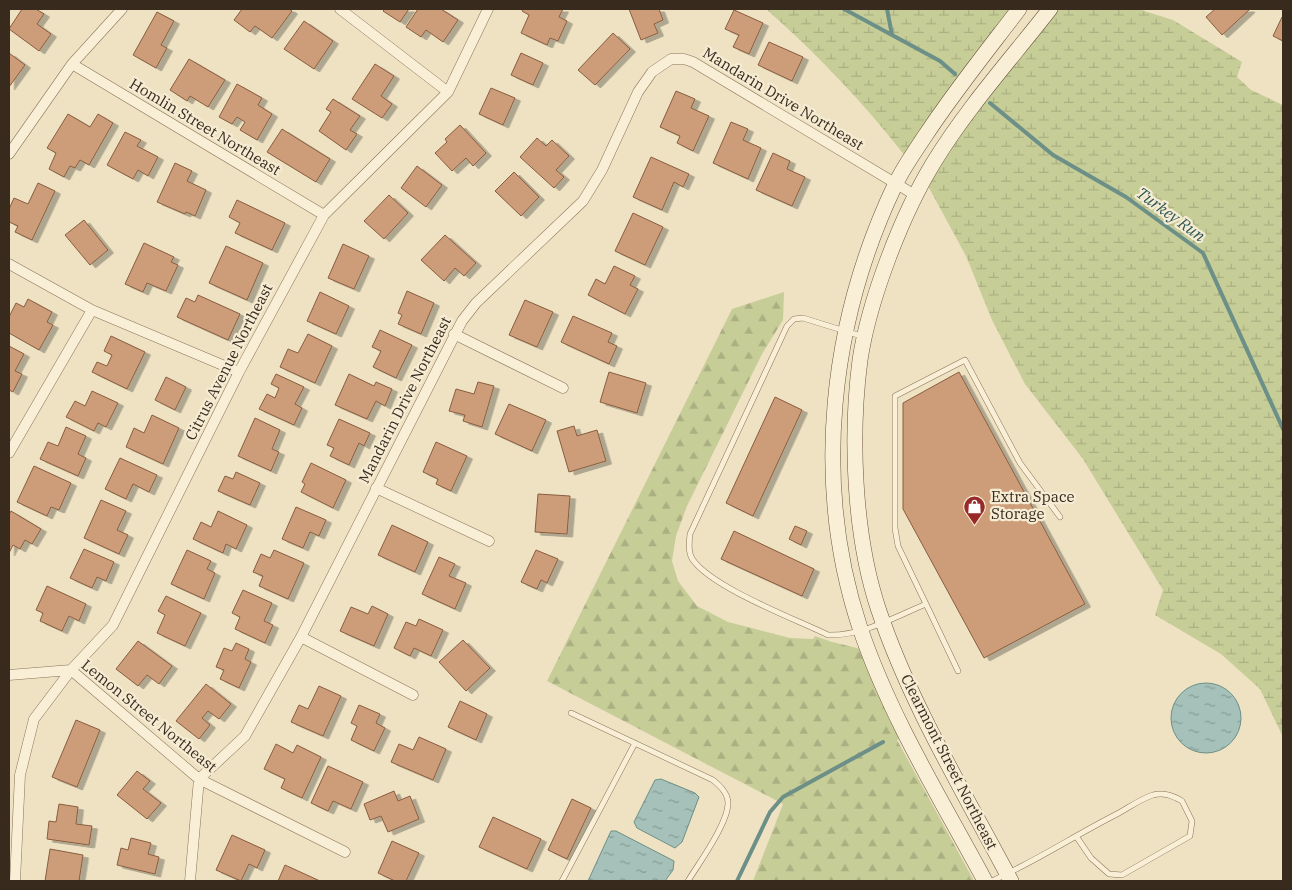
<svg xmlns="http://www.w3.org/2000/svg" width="1292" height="890" font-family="'IBM Plex Serif',serif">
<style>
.forest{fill:url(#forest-firs)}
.wetland{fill:url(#wetland-marsh)}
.water{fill:url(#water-ripples);stroke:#6c8f87}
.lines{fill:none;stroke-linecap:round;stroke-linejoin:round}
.stream{stroke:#6c8f87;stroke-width:4}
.building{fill:#cd9c78;stroke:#885d3f;filter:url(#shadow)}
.lane-casing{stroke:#89735a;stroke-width:6}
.street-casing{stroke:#89735a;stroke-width:11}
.secondary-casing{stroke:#6a543d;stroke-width:16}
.lane{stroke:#f9efd6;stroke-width:5}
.street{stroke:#f9efd6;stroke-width:10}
.secondary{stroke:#f9efd6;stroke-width:15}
.labels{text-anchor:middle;stroke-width:4.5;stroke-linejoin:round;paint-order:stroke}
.street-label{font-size:15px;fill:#382b1e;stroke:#f6ecd3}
.poi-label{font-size:15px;fill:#382b1e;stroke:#f6ecd3;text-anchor:start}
.water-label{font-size:16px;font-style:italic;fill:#2d5856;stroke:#f6ecd3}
</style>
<defs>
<pattern id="forest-firs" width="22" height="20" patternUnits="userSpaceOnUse" patternTransform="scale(1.25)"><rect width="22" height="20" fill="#c6cd97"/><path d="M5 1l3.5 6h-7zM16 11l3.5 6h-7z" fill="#abb082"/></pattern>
<pattern id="wetland-marsh" width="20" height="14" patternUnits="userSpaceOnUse" patternTransform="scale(1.25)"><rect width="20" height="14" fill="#c6cd97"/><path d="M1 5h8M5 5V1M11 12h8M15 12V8" fill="none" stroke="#abb082"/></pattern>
<pattern id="water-ripples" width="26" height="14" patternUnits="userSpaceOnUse" patternTransform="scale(1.25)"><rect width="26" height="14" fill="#a5c1b9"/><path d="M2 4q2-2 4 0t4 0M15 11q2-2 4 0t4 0" fill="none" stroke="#879d96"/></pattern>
<filter id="shadow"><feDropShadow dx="5.5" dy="3" stdDeviation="0" flood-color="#0004"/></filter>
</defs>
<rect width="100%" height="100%" fill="#eee2c3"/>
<path class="forest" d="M784 292 783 320 762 354 687 506 676 536 672 561 678 581 697 606 728 622 790 638 813 639 815 636 832 642 861 649 901 737 897 740 974 881H753L783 804 547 681 732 309Z"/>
<path class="wetland" d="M766 9H1011L905 156C863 102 817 54 766 9Z
M1059 9H1138L1173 20 1242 62 1237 77 1251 90 1283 105V737L1260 689 1221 654 1155 615 1163 590 1083 459 1025 384 992 320 966 256 928 186 970 121Z"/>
<path class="water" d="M1171 718a35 35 0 1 1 70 0a35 35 0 1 1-70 0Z
M661 779 695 793 699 797 682 842 675 848 637 828 634 822 655 780Z
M611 831H616L674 861 673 870 665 881H588Z"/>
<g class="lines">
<path class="stream" d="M844 9 940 61 955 74
M887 9 892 35
M990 103 1053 155 1126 197 1203 253 1283 429
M737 881 770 812 783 797 883 742"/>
</g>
<path class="building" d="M22 9H36L44 14 37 24 51 34 39 51 9 29Z
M242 9H289L292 11 272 38 255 26 250 32 234 20Z
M385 9H409L400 22 383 11Z
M418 9H441L458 20 443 42 426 30 421 37 406 27Z
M523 9H563L559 17 567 21 558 41 550 38 547 45 521 33 529 15 522 11Z
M629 9H659L663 20 654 24 658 33 641 40Z
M1215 9H1249V10L1222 35 1206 17Z
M734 10 763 23 749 54 733 47 739 35 725 29Z
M157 12 174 21 161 45 167 48 156 68 133 55Z
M1282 17 1283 18V41L1273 36Z
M304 21 333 41 314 69 284 49Z
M613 33 630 49 595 85 578 70Z
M769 42 803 57 792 81 758 65Z
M9 53 25 65 9 87Z
M521 53 543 63 533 85 511 75Z
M189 59 225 80 208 107 190 96 187 101 170 90Z
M375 64 394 76 381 96 392 104 382 118 352 99Z
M237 84 262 98 258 105 272 114 257 140 240 130 245 122 237 117 232 124 219 117Z
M491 88 515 98 503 125 479 114Z
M676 91 695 99 691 108 709 116 693 151 677 143 680 136 660 127Z
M333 99 360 116 350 130 357 134 346 150 319 131 331 112 326 109Z
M68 114 90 127 98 114 113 123 89 165 80 160 75 168 70 166 64 177 49 169 56 153 47 148Z
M731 122 748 129 743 140 761 148 748 179 713 163Z
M460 125 486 153 473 166 466 158 452 171 435 153 447 142 445 139Z
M282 129 330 159 316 182 267 152Z
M125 132 141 140 137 146 158 157 148 176 138 170 133 179 107 165Z
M537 138 546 146 552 140 569 156 556 170 564 177 554 188 520 157Z
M773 153 790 161 787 169 805 177 792 206 756 190Z
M651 157 689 174 683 187 674 182 662 210 633 197Z
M175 163 192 171 187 181 206 190 195 216 186 212 185 214 157 202Z
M417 166 442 185 426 207 401 188Z
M514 172 539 197 521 216 495 191Z
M38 183 55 191 32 240 15 232 18 226 9 222V209L14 198 28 204Z
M389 195 408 213 384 239 364 221Z
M237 200 285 223 272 250 235 233 240 223 229 217Z
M633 213 663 227 645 265 615 251Z
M84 220 108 250 90 265 65 235Z
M445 235 476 263 464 276 455 268 444 281 421 260Z
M144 243 174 257 171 262 178 265 166 291 147 283 143 292 125 284Z
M343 244 369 256 354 289 328 278Z
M226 246 263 263 247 300 209 283Z
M614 266 635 276 630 285 638 289 625 314 588 295 596 279 605 284Z
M407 291 434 303 421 334 398 324 402 315 398 313Z
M320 292 349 306 336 334 307 321Z
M198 295 240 314 228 340 177 317 186 298 195 302Z
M28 299 52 312 47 322 53 325 39 350 9 333V317L16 303 24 307Z
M525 300 553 312 537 347 509 335Z
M573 316 612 333 608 342 617 346 609 364 561 342Z
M380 330 412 345 396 378 373 367 381 351 372 347Z
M308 334 332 346 315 383 280 367 288 349 298 353Z
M111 336 145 352 127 389 92 372 97 362 107 366 112 355 104 351Z
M9 346 24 354 15 371 22 374 13 392 9 390Z
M609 372 646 383 637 413 600 402Z
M959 372 1085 604 984 658 903 509V403Z
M276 374 304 387 295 404 302 408 294 425 259 409 267 394 275 398 279 388 271 384Z
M349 374 374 386 376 382 392 389 385 406 376 401 367 419 335 405Z
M166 377 186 387 175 410 155 400Z
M478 382 494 386 482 427 463 421 465 415 449 411 456 389 474 394Z
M92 391 118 403 106 427 98 423 94 431 66 417 75 401 85 406Z
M775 397 802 410 753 516 726 503Z
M509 404 546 420 532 451 495 434Z
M152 415 179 428 163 464 126 447 134 428 144 433Z
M255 418 280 430 272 449 279 452 271 471 238 456Z
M339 419 370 433 364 446 359 443 349 465 330 456 334 448 327 445Z
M574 426 577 436 597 430 606 461 569 472 557 431Z
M66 427 86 436 78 454 86 458 78 476 40 459 48 442 58 446Z
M436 442 467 456 451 491 436 484 438 479 423 472Z
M120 458 157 475 149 492 133 484 126 499 105 489Z
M311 463 346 480 333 508 301 492 305 484 302 482Z
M34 466 71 483 59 510 51 507 47 516 17 502Z
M236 472 260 483 250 505 218 491 225 476 233 479Z
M538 494 570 496 567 534 535 532Z
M101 500 126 511 117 530 128 535 119 554 84 538Z
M296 507 326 520 319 536 310 532 303 548 282 539Z
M11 511 41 529 32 544 25 540 20 549 13 545 9 553V515Z
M218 511 247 525 236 549 226 544 223 553 193 539 201 522 211 527Z
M392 525 428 542 415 572 378 555Z
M795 526 807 531 801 545 789 539Z
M734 531 814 569 802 596 721 559Z
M84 549 114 562 106 581 97 577 92 588 70 578Z
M187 550 211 561 207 569 215 573 204 599 171 584Z
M274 550 304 563 288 599 259 586 263 576 253 572 261 554 270 558Z
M536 550 558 559 547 583 541 580 537 589 521 582Z
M439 557 455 564 449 576 466 583 455 609 422 594Z
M47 586 86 604 79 621 69 616 62 631 40 621 43 613 36 610Z
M243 590 272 603 264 621 273 625 265 643 235 629 240 617 232 613Z
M166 596 201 613 185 646 157 633 165 615 158 611Z
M372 606 388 614 374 646 340 631 351 607 368 614Z
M419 619 443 630 431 656 414 648 410 656 394 648 406 622 416 626Z
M463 640 490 668 466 691 439 662Z
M138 641 172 666 159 684 147 675 138 686 116 669Z
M236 643 249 649 245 659 251 662 239 688 220 679 224 670 216 667 224 648 232 651Z
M206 684 231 704 219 719 208 711 202 718 210 725 199 739 176 721Z
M319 686 341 696 323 736 291 722 299 705 308 709Z
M460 701 487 714 476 740 448 727Z
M359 705 380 714 376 723 385 728 374 751 351 740 357 726 351 723Z
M76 720 100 730 77 787 52 777Z
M419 737 446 749 433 780 391 762 399 744 413 750Z
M276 744 293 753 297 745 321 757 302 798 281 788 285 779 264 769Z
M328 766 363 782 351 809 333 801 328 811 311 803Z
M137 771 150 781 143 789 161 803 147 819 117 795Z
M394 791 398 801 410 796 419 819 388 832 381 816 370 820 364 804Z
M572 799 591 808 567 859 548 850Z
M59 804 78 807 76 824 92 826 89 845 47 839 49 821 56 822Z
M493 817 541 839 527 869 479 847Z
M232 835 265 850 257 868 249 864 241 881 216 870Z
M131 838 151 843 148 854 159 857 155 874 117 865 121 848 128 850Z
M392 841 419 853 406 881H395L378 873Z
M50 849 83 855 79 881H45Z
M285 865 320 881H278Z"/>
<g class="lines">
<defs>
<path id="lane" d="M861 336 803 318 794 319 787 326 690 534C689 543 688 553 693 560 713 588 795 619 828 635 862 636 895 617 926 604L958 671
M926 604 898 546 895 528V396L965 360 1020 463 1060 517
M571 713 713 780C720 786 727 792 728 802 729 822 699 863 688 881
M562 881 635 743
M992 881C1034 862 1074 836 1115 815 1127 809 1140 799 1153 795 1164 792 1173 796 1182 801L1192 821 1190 836 1122 875 1109 874 1091 858 1076 836"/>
<path id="street" d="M340 9 448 92
M72 64 324 215
M9 154 72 64 122 9
M9 264 92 310 239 372
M454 334 563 388
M9 453 92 310
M376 488 489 541
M301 637 413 695
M9 675 71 670 199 779 345 852
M15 881 20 775 34 719 71 670 113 625 239 372 324 215 448 92 488 9
M190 881 199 779 245 736 301 637 462 321 476 303 583 201 602 170 638 92 652 72 671 59H684L693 62 915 195"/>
<path id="secondary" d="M985 881C941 799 890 717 860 628 812 483 830 322 895 185 903 168 915 151 925 136 954 92 987 51 1019 9
M1011 881C964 792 910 704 878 608 854 535 850 437 860 360 869 300 902 214 934 162 967 108 1011 59 1050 9"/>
</defs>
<use href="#lane" class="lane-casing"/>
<use href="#street" class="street-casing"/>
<use href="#secondary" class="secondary-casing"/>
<use href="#lane" class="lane"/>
<use href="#street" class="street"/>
<use href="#secondary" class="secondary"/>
</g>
<defs>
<symbol id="shop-pin" viewBox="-11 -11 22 30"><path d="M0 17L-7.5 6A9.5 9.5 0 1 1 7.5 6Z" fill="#982929" stroke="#f6ecd3"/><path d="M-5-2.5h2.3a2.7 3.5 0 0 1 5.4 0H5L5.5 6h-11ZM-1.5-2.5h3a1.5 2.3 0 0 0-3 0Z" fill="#fff"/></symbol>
</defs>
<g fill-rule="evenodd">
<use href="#shop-pin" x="962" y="494" width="25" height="34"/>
</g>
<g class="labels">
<g class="street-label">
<text transform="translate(783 99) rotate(31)" y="5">Mandarin Drive Northeast</text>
<text transform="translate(205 127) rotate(31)" y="5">Homlin Street Northeast</text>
<text transform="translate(229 362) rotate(-63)" y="5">Citrus Avenue Northeast</text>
<text transform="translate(405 400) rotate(-63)" y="5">Mandarin Drive Northeast</text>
<text transform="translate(149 716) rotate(39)" y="5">Lemon Street Northeast</text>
<text transform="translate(949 762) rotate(63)" y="5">Clearmont Street Northeast</text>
</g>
<g class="poi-label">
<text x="991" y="502">Extra Space<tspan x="991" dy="17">Storage</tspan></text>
</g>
<g class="water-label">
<text transform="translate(1171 214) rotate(36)" y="6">Turkey Run</text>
</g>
</g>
<rect width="1292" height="890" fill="none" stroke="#382b1e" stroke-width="20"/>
</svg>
